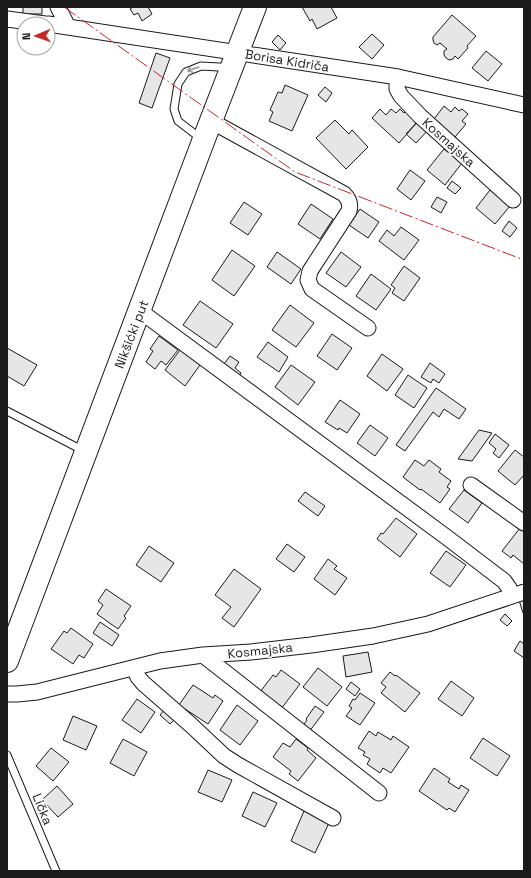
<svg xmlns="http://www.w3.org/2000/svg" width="531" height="878" font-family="'Space Grotesk',sans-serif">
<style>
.building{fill:#e6e6e6;stroke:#1a1a1a}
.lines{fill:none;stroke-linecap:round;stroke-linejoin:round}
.lane-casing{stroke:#1a1a1a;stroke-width:9}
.street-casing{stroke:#1a1a1a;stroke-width:17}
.primary-casing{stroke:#1a1a1a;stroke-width:24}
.lane{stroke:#fff;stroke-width:7}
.street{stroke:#fff;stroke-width:15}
.primary{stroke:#fff;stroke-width:22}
.power{stroke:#c62828;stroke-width:1;stroke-dasharray:14 3 2 3;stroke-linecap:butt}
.oneway{stroke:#989898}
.labels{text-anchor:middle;stroke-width:3;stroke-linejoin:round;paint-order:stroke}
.street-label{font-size:13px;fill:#1a1a1a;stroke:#fff}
</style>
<rect width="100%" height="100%" fill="#fff"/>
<path class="building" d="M23 7H42V14H23Z
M133 7H148L152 14 142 21 138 13 134 15 130 9Z
M302 7H331L337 18 317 29 312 19 310 21Z
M452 15 476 36 467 46 468 48 458 59 455 56 453 59 449 60 446 58 444 55V51L447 49 440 43 437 45 434 43 433 40V37Z
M372 34 384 45 372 59 359 47Z
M278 35 286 43 280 50 272 42Z
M486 51 502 64 488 81 472 68Z
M156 53 170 58 152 108 139 103Z
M285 85 308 95 292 131 269 121 273 112 270 110 278 92 282 93Z
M325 87 332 93 326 102 318 95Z
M444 106 451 112 455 107 459 111 462 109 468 114 462 121 466 124 455 137 434 119Z
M408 108 420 119 399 143 372 118 380 109 386 115 391 109 396 113 400 109 404 113Z
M420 119 430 128 416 143 406 134Z
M335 120 349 134 352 130 368 147 346 169 316 138Z
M444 149 462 163 445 185 427 170Z
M410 170 425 181 411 200 397 189Z
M452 181 461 188 455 194 447 188Z
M490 190 510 206 495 224 476 208Z
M437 197 447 202 441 213 431 207Z
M244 202 262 214 248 235 230 223Z
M311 204 333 219 320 239 298 224Z
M360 209 379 222 368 238 349 225Z
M509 221 517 228 510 237 502 231Z
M401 227 419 240 404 260 379 241 387 230 394 236Z
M232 250 255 266 234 296 212 280Z
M277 252 301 269 291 284 267 267Z
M341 252 361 267 346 287 326 273Z
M404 266 420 278 404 301 392 293 395 288 391 285Z
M371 274 391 289 376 310 356 296Z
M200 301 233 324 216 348 183 325Z
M290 305 314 323 296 347 272 330Z
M332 334 352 348 337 370 317 356Z
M159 336 178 350 166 365 161 361 155 369 146 362 153 351 150 349Z
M268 342 288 357 279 372 257 357Z
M7 348 37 365 24 386 7 376Z
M180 350 200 365 185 386 165 370Z
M382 354 403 369 387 391 367 376Z
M230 356 239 362 235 368 241 373 237 379 221 368Z
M430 363 445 374 439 383 433 379 431 383 421 377Z
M291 365 315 382 298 405 275 387Z
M408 375 427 388 414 408 395 395Z
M436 388 466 409 459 419 444 409 439 417 433 412 405 451 396 445Z
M340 400 360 414 347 433 339 428 338 430 325 422Z
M370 425 388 438 375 456 357 443Z
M479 430 492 433 472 461 458 459Z
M495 434 509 445 499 458 493 453 496 449 489 443Z
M515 450 524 457V475L515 485 498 471Z
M415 460 424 466 429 460 441 469 439 472 451 481 447 487 450 489 440 503 421 489 420 490 403 477Z
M464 490 482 503 468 523 449 509Z
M305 492 325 506 318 516 298 501Z
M396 518 417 534 400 557 377 539 381 533 383 534Z
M520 528 524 531V564L513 555 511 558 502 551Z
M287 544 305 557 294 572 276 559Z
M149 546 174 563 161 582 136 565Z
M446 551 466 565 450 587 430 573Z
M328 559 337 566 334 569 347 578 335 595 314 579Z
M234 569 261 589 234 627 222 618 231 607 215 595Z
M106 589 131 606 124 616 126 618 118 629 97 614 103 605 98 601Z
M524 598V612L523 613 519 600Z
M505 614 512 621 507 626 500 620Z
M100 622 119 635 112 646 93 633Z
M71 628 93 644 84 658 79 655 73 664 51 649 64 631 67 633Z
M520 641 524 644V658L514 651Z
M368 652 372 672 346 677 343 656Z
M318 668 342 687 327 706 303 687Z
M281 670 300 684 281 709 260 692 273 675 276 677Z
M390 672 395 676 396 675 420 693 405 712 381 693 386 687 381 683Z
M451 681 474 698 462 716 438 699Z
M351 682 360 689 355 696 346 689Z
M193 685 213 698 215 695 223 701 208 724 179 705Z
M360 693 375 703 360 725 346 716 352 708 349 706 353 699 355 700Z
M137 699 155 712 141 733 122 720Z
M237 705 258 721 240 745 220 730Z
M315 706 324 712 309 732 302 727 307 720 306 719Z
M166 708 177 717 170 724 160 715Z
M73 716 97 726 86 750 63 740Z
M369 731 376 736 378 732 391 740 393 736 409 747 391 773 383 768 380 773 367 764 370 759 363 755 365 752 358 748Z
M483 738 510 756 497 776 470 758Z
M123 739 147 752 134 776 110 763Z
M296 739 308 748 307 750 316 758 298 781 289 774 291 771 273 757 283 743 290 747Z
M51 748 69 762 53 781 36 766Z
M434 768 450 779 448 782 459 789 461 785 469 790 455 812 449 808 447 810 419 791Z
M208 770 232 780 222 802 198 792Z
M57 786 73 804 58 817 42 800Z
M253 792 277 803 265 827 242 816Z
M304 811 329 823 315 853 291 841Z"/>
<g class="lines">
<defs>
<path id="lane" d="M201 138 195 134 178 121 174 109 178 84 186 72 201 66 219 67 229 69
M7 411 84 451
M7 755 56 871"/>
<path id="street" d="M58 7 68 27
M7 19 45 24
M48 24 398 77 524 105
M398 77 397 86V89L401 96 420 116 513 200
M211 121 344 194C349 199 351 204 349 211L310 271 308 280 312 289 368 328
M140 311 449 539 504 581 509 588 512 596
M471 485 524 523
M203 655 379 793
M134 668 138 677 143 683 191 725 224 756 238 765 333 818
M7 694H17L37 692 160 661 203 655 251 652 311 645 373 636 428 624 524 592"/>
<path id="primary" d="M7 661 204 139 255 7"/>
</defs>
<use href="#lane" class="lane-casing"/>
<use href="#street" class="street-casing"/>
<use href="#primary" class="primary-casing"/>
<use href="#lane" class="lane"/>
<use href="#street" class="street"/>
<use href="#primary" class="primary"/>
<path class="power" d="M64 7 295 172 524 260"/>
</g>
<defs><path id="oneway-shaft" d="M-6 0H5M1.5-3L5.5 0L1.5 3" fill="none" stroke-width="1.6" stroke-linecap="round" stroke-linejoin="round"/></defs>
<use class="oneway" href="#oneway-shaft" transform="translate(193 69) rotate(161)"/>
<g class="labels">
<g class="street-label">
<text transform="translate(287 60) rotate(9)" y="5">Borisa Kidriča</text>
<text transform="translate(449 142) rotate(42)" y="5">Kosmajska</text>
<text transform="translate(131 334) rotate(-69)" y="5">Nikšićki put</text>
<text transform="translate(260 650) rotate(-6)" y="5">Kosmajska</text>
<text transform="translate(43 809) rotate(68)" y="5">Lička</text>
</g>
</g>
<rect width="531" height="878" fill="none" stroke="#1a1a1a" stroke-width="16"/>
<g transform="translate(36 36) rotate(268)"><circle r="19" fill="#ffffff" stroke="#a3a3a3"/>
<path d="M0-3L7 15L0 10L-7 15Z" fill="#c62828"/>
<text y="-6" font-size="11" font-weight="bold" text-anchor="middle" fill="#1a1a1a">N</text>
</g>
</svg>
